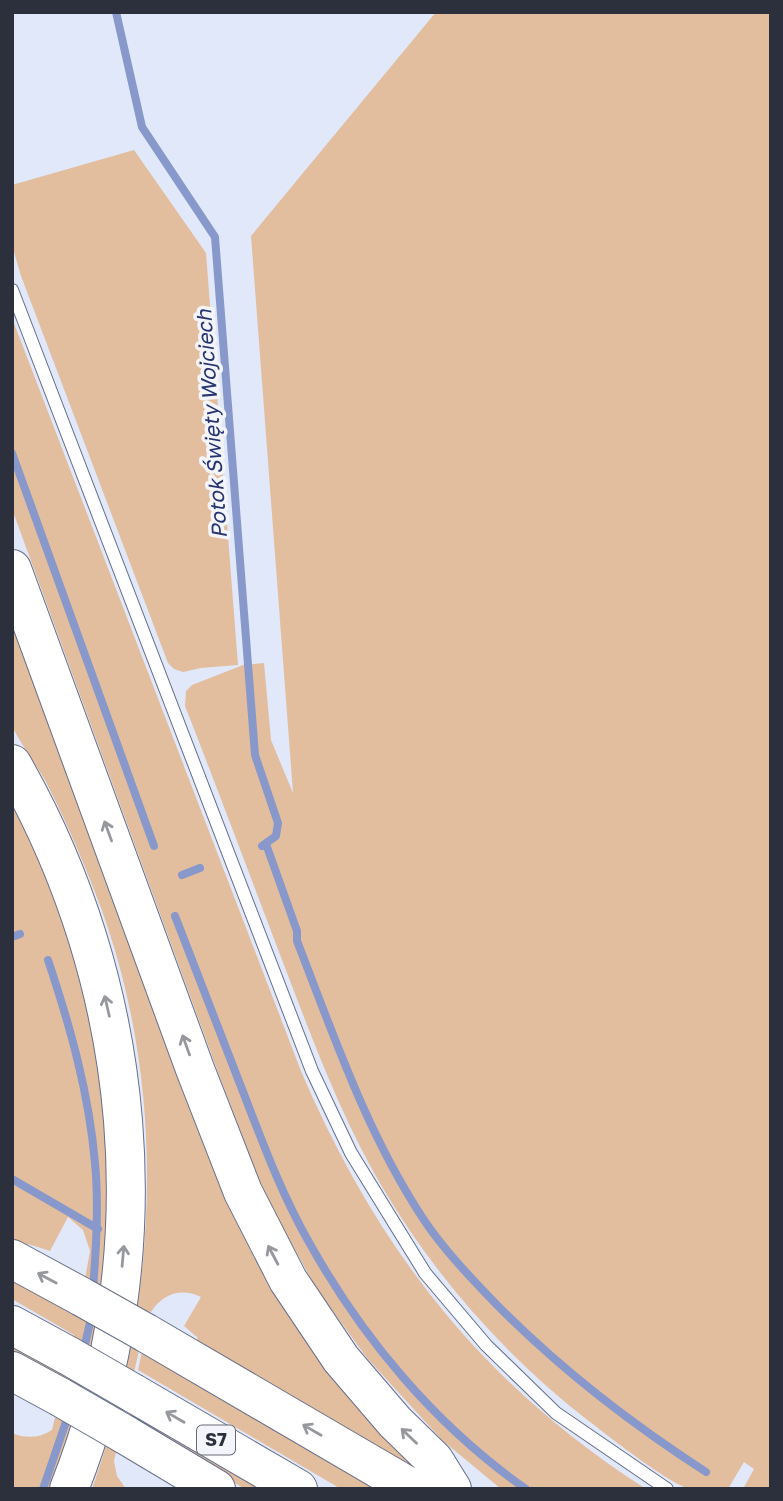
<svg xmlns="http://www.w3.org/2000/svg" width="783" height="1501" font-family="'Golos Text',sans-serif">
<style>
.green{fill:#e2be9f}
.lines{fill:none;stroke-linecap:round;stroke-linejoin:round}
.stream{stroke:#8898ca;stroke-width:8}
.service-casing{stroke:#666f89;stroke-width:14}
.motorway-casing{stroke:#666f89;stroke-width:40}
.service{stroke:#fff;stroke-width:12}
.motorway{stroke:#fff;stroke-width:38}
.motorway-bridge-casing{stroke:#666f89;stroke-width:40;stroke-linecap:butt}
.motorway-bridge{stroke:#fff;stroke-width:38}
.oneway{stroke:#96989e}
.labels{text-anchor:middle;stroke-width:7;stroke-linejoin:round;paint-order:stroke}
.shield{fill:#f3f5fb;stroke:#686b75;stroke-width:2}
.shield-label{font-size:18px;font-weight:bold;fill:#2c303c}
.water-label{font-size:21px;font-style:italic;fill:#273472;stroke:#f3f5fb}
</style>
<rect width="100%" height="100%" fill="#e1e8fa"/>
<path class="green" d="M436 12H771V1489H743L754 1469 744 1462 728 1489C716 1489 703 1490 691 1489 673 1487 607 1435 590 1422 506 1357 435 1277 381 1185 342 1118 315 1046 287 973 253 884 220 795 185 706L186 691 192 685 243 665 264 663 271 740 293 793 251 236Z
M134 150 206 253 238 665 201 668 183 672 174 669 168 663 21 276 12 245V185Z
M12 318 301 1071C377 1249 482 1384 646 1489H501L442 1440 367 1358 318 1291 278 1220 259 1179 219 1075 12 509Z
M12 612 216 1166 424 1473 194 1345 198 1338 184 1326 201 1297C181 1287 162 1294 151 1312L148 1311 114 1461 117 1476 126 1489H92C158 1303 169 1095 101 908 85 865 67 823 46 782 36 764 22 746 13 728 10 719 12 706 12 696 12 668 12 640 12 612Z
M12 796 26 822 84 973 112 1165 100 1323 54 1489H12V1433C27 1439 39 1438 52 1430L63 1384 12 1355V1341L66 1370 74 1335 12 1299V1268L80 1306 90 1251 83 1230 68 1217 50 1251 28 1244 25 1250 12 1243Z
M144 1342 396 1489H341L138 1370Z
M130 1407 270 1489H245L127 1420Z"/>
<g class="lines">
<path class="stream" d="M116 12 142 127 215 237 255 755 278 823 276 836 262 846
M12 453 154 846
M266 844 297 931V941C334 1036 367 1134 424 1220 444 1250 471 1278 496 1304 560 1369 630 1423 706 1472
M182 875 200 868
M175 916C197 972 218 1028 240 1084 261 1138 281 1194 310 1244 363 1339 436 1426 526 1489
M12 937 20 934
M48 960C70 1026 89 1093 95 1163 99 1206 96 1248 93 1291
M12 1179 98 1229
M83 1353 92 1314
M43 1489 69 1413"/>
<defs>
<path id="service" d="M12 290 312 1071 351 1153 425 1273 486 1345 556 1413 667 1489"/>
<path id="motorway" d="M12 569 195 1069 243 1192 288 1280 341 1359 395 1422 434 1460 452 1489
M12 764C138 984 163 1253 69 1489
M12 1259 82 1297
M12 1325 69 1356
M146 1333 413 1489
M12 1371 60 1397
M133 1393 298 1489
M124 1434 216 1489"/>
</defs>
<use href="#service" class="service-casing"/>
<use href="#motorway" class="motorway-casing"/>
<use href="#service" class="service"/>
<use href="#motorway" class="motorway"/>
<defs>
<path id="motorway-bridge" d="M82 1297 146 1333
M69 1356 133 1393
M60 1397 124 1434"/>
</defs>
<use href="#motorway-bridge" class="motorway-bridge-casing"/>
<use href="#motorway-bridge" class="motorway-bridge"/>
</g>
<defs><path id="oneway-shaft" d="M-6 0H5M1.5-3L5.5 0L1.5 3" fill="none" stroke-width="1.6" stroke-linecap="round" stroke-linejoin="round" transform="scale(1.75)"/></defs>
<g class="oneway">
<use href="#oneway-shaft" transform="translate(108 831) rotate(-110)"/>
<use href="#oneway-shaft" transform="translate(107 1006) rotate(-103)"/>
<use href="#oneway-shaft" transform="translate(186 1045) rotate(-110)"/>
<use href="#oneway-shaft" transform="translate(273 1255) rotate(-118)"/>
<use href="#oneway-shaft" transform="translate(123 1256) rotate(-85)"/>
<use href="#oneway-shaft" transform="translate(47 1278) rotate(-152)"/>
<use href="#oneway-shaft" transform="translate(175 1417) rotate(-150)"/>
<use href="#oneway-shaft" transform="translate(312 1430) rotate(-150)"/>
<use href="#oneway-shaft" transform="translate(409 1436) rotate(-136)"/>
</g>
<g class="labels">
<rect class="shield" x="197" y="1425.5" width="38" height="29" rx="5"/>
<g class="shield-label">
<text x="216" y="1446">S7</text>
</g>
<g class="water-label">
<text transform="translate(212 424) rotate(-94)" y="7">Potok Święty Wojciech</text>
</g>
</g>
<rect width="783" height="1501" fill="none" stroke="#2c303c" stroke-width="28"/>
</svg>
